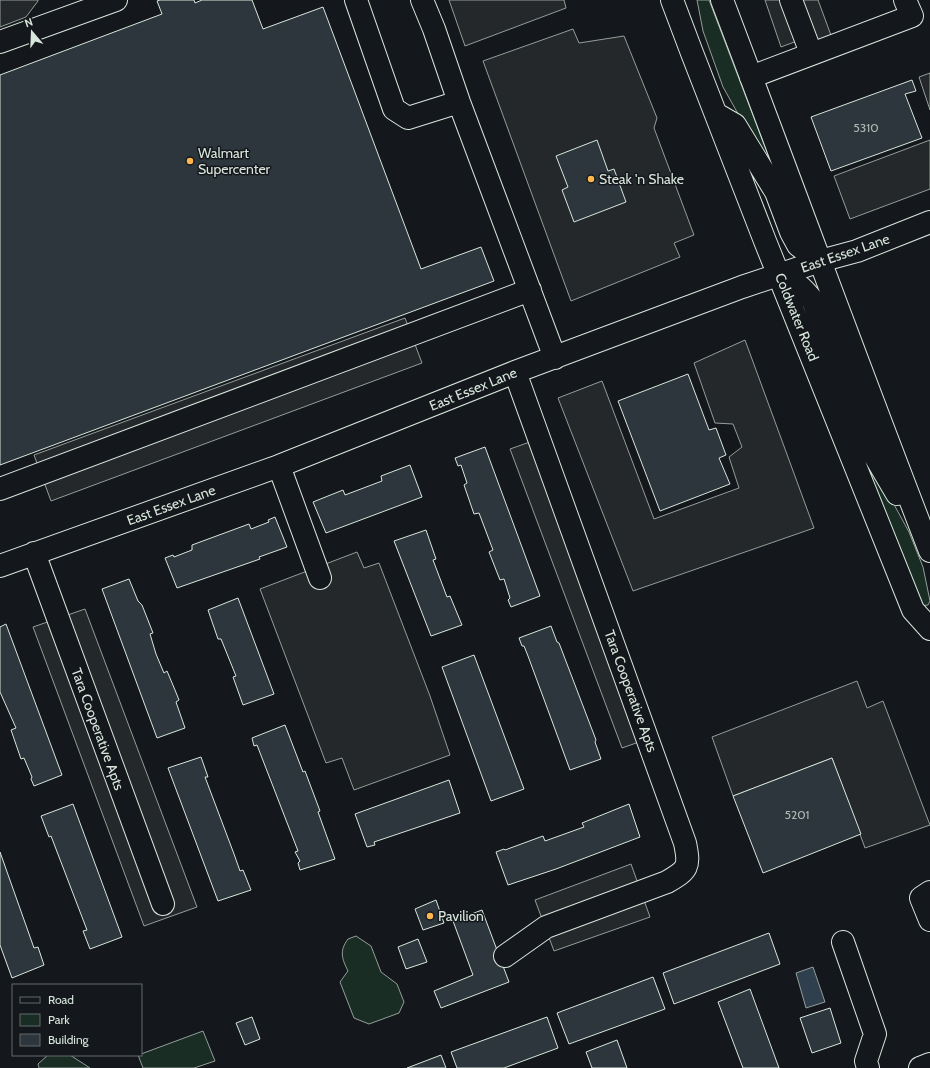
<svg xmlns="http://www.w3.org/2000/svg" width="930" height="1068" font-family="Cabin,sans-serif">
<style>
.green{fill:#1a2d24;stroke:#939e99}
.parking{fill:#24282b;stroke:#939e99}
.water{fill:#2f3f4d;stroke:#939e99}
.building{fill:#2c363c;stroke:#d8e6dc}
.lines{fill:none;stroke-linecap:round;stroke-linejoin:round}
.minor-casing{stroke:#d8e6dc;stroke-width:24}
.major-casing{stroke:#d8e6dc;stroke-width:24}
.minor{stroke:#14181c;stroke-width:22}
.major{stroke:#14181c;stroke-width:22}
.poi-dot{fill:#ffb74d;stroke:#14181c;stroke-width:1.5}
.labels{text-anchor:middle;stroke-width:3;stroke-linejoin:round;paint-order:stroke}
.number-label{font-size:12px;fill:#adbab4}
.poi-label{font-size:14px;fill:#d8e6dc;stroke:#14181c;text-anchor:start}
.street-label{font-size:14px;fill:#d8e6dc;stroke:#14181c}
</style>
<rect width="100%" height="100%" fill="#14181c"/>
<path class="green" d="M697 0H709L773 168 769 169 723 87 703 31Z
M867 455 909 532 923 567 930 601 928 605 921 606 864 457Z
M356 936 371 946 381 972 397 984 404 1002 399 1013 369 1024 354 1018 340 982 348 971C342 959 339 951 348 939Z
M203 1031 215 1061 194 1068H143L138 1055H141V1054Z
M48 1055H70L90 1068H39L38 1064Z"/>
<path class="parking" d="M0 0H38V1L26 17 0 27Z
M449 0H564L566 8 465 46Z
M765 0H818L832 38 814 44 797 41 781 47Z
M573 29 579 43 624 36 657 118 654 128 694 235 674 243 680 257 571 301 483 61Z
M930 73V110L919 77Z
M930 140V189L850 219 834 176Z
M405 318 422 363 51 501 34 455Z
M745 340 814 528 633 591 558 398 602 381 654 519 739 488 729 457 742 447 733 424 715 423 694 363Z
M544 437 656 736 622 748 510 449Z
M357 552 364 568 379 563 430 696 450 755 354 790 342 758 326 763 260 589Z
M85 609 197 907 144 926 33 627Z
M857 681 867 708 883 701 930 825 865 848 832 758 733 796 712 737Z
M631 864 650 917 554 951 535 900Z"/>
<path class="water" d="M813 967 825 1002 806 1008 796 973Z"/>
<path class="building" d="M160 0H194L195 3 202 0H252L263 29 323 7 421 269 481 247 494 281 0 465V75L162 14 157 1Z
M912 80 916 91 905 94 922 138 831 171 811 117Z
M597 140 608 171 614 169 626 202 574 222 562 190 568 187 556 156Z
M688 374 709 430 716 428 726 455 719 458 730 484 660 511 618 401Z
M485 447 540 596 511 607 508 600 510 598 504 579 500 580 489 552 493 550 479 513 474 514 464 485 467 483 461 465 458 466 455 458Z
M410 465 422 497 326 533 313 502 343 490 345 495 382 481 381 476Z
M275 517 287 547 259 557 260 559 177 588 165 558 173 555 174 557 192 550V545L249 524 251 529 269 522 268 520Z
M426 530 436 559 433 560 447 597 450 596 462 625 431 636 394 541Z
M129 579 138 601 142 605 153 633 150 634 156 654 164 673 167 671 175 690 179 700 176 702 185 728 157 738 102 589Z
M238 598 274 694 243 705 233 677 236 676 221 639H218L208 610Z
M6 624 62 775 34 786 31 779 32 777 24 758 21 759 11 730 16 728 0 692V627Z
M551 626 557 642 559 643 596 740 595 742 601 759 570 770 528 656 524 646H522L519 638Z
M474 655 524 789 491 801 442 667Z
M285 725 303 772 305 771 320 811 318 812 335 859 300 870 298 863 300 861 295 852 298 851 257 745 254 746 252 738Z
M201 757 208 777H205L234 854 240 871 243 870 251 890 218 901 168 768Z
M832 758 861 834 763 873 733 796Z
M449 780 460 813 374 842 375 845 367 847 355 814Z
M73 804 122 937 90 949 83 931 87 930 51 836 49 837 41 816Z
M629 804 640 837 556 869 508 885 496 852 504 849 505 850 543 836 545 841 584 827 582 823Z
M0 852 34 948 38 947 44 965 12 978 0 945Z
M436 900 444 923 423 930 415 909Z
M482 910 509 982 441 1008 434 991 473 975 453 921Z
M769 933 780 964 674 1004 663 973Z
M418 939 427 962 406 969 398 947Z
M653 977 665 1009 569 1044 557 1013Z
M750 989 779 1068H743L718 1002Z
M830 1008 841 1043 812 1053 800 1018Z
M252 1017 260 1039 245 1045 236 1023Z
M547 1017 558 1048 504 1068H457L451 1052Z
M617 1040 627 1068H592L586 1052Z
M441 1055 446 1068H407Z"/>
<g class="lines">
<defs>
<path id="minor" d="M356 0 394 109 408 118 459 102
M422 0 434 29 459 102 555 358
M791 0 811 53
M0 42 116 0
M751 77 912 16 905 0
M279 466 320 578
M0 489 530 290
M34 553 163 904
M0 566 279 466 515 372 742 287 820 261 857 251 930 222
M930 892 921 898 930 920
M843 942 875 1034 866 1061 868 1068
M505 956 546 927 667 882C688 870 690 867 685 843L515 372
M920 1068 930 1064"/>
<path id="major" d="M672 0 692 53 765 241 913 610 930 629
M722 0C792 184 859 368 930 551
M716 114 735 125 776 192 791 232 798 245 817 260
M780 275C795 281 803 288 813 301L863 436 897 494"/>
</defs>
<use href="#minor" class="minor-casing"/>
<use href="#major" class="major-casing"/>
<use href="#minor" class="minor"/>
<use href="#major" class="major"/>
</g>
<g class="poi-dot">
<circle cx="190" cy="161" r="4"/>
<circle cx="591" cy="179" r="4"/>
<circle cx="430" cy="916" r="4"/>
</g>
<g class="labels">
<g class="number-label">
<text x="866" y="132">5310</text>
<text x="797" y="819">5201</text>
</g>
<g class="poi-label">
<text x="198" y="158">Walmart<tspan x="198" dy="16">Supercenter</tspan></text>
<text x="599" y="184">Steak 'n Shake</text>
<text x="438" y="921">Pavilion</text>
</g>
<g class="street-label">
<text transform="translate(845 253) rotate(-19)" y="5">East Essex Lane</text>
<text transform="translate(797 317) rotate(68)" y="5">Coldwater Road</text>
<text transform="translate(473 389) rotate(-22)" y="5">East Essex Lane</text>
<text transform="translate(171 505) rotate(-20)" y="5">East Essex Lane</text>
<text transform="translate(631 691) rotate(70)" y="5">Tara Cooperative Apts</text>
<text transform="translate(98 729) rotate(70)" y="5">Tara Cooperative Apts</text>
</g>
</g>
<rect x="12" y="984" width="130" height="72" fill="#14181c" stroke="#626a69"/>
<rect x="20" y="997" width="20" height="6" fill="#14181c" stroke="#626a69"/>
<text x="48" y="1004" font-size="12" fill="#d8e6dc">Road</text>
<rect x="20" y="1014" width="20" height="12" fill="#1a2d24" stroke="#626a69"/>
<text x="48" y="1024" font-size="12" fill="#d8e6dc">Park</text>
<rect x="20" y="1034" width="20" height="12" fill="#2c363c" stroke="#626a69"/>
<text x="48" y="1044" font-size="12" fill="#d8e6dc">Building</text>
<g transform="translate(32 32) rotate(341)" stroke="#14181c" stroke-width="3" paint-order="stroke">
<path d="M0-3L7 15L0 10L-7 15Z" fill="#d8e6dc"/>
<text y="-6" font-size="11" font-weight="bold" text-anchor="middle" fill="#d8e6dc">N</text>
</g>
</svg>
